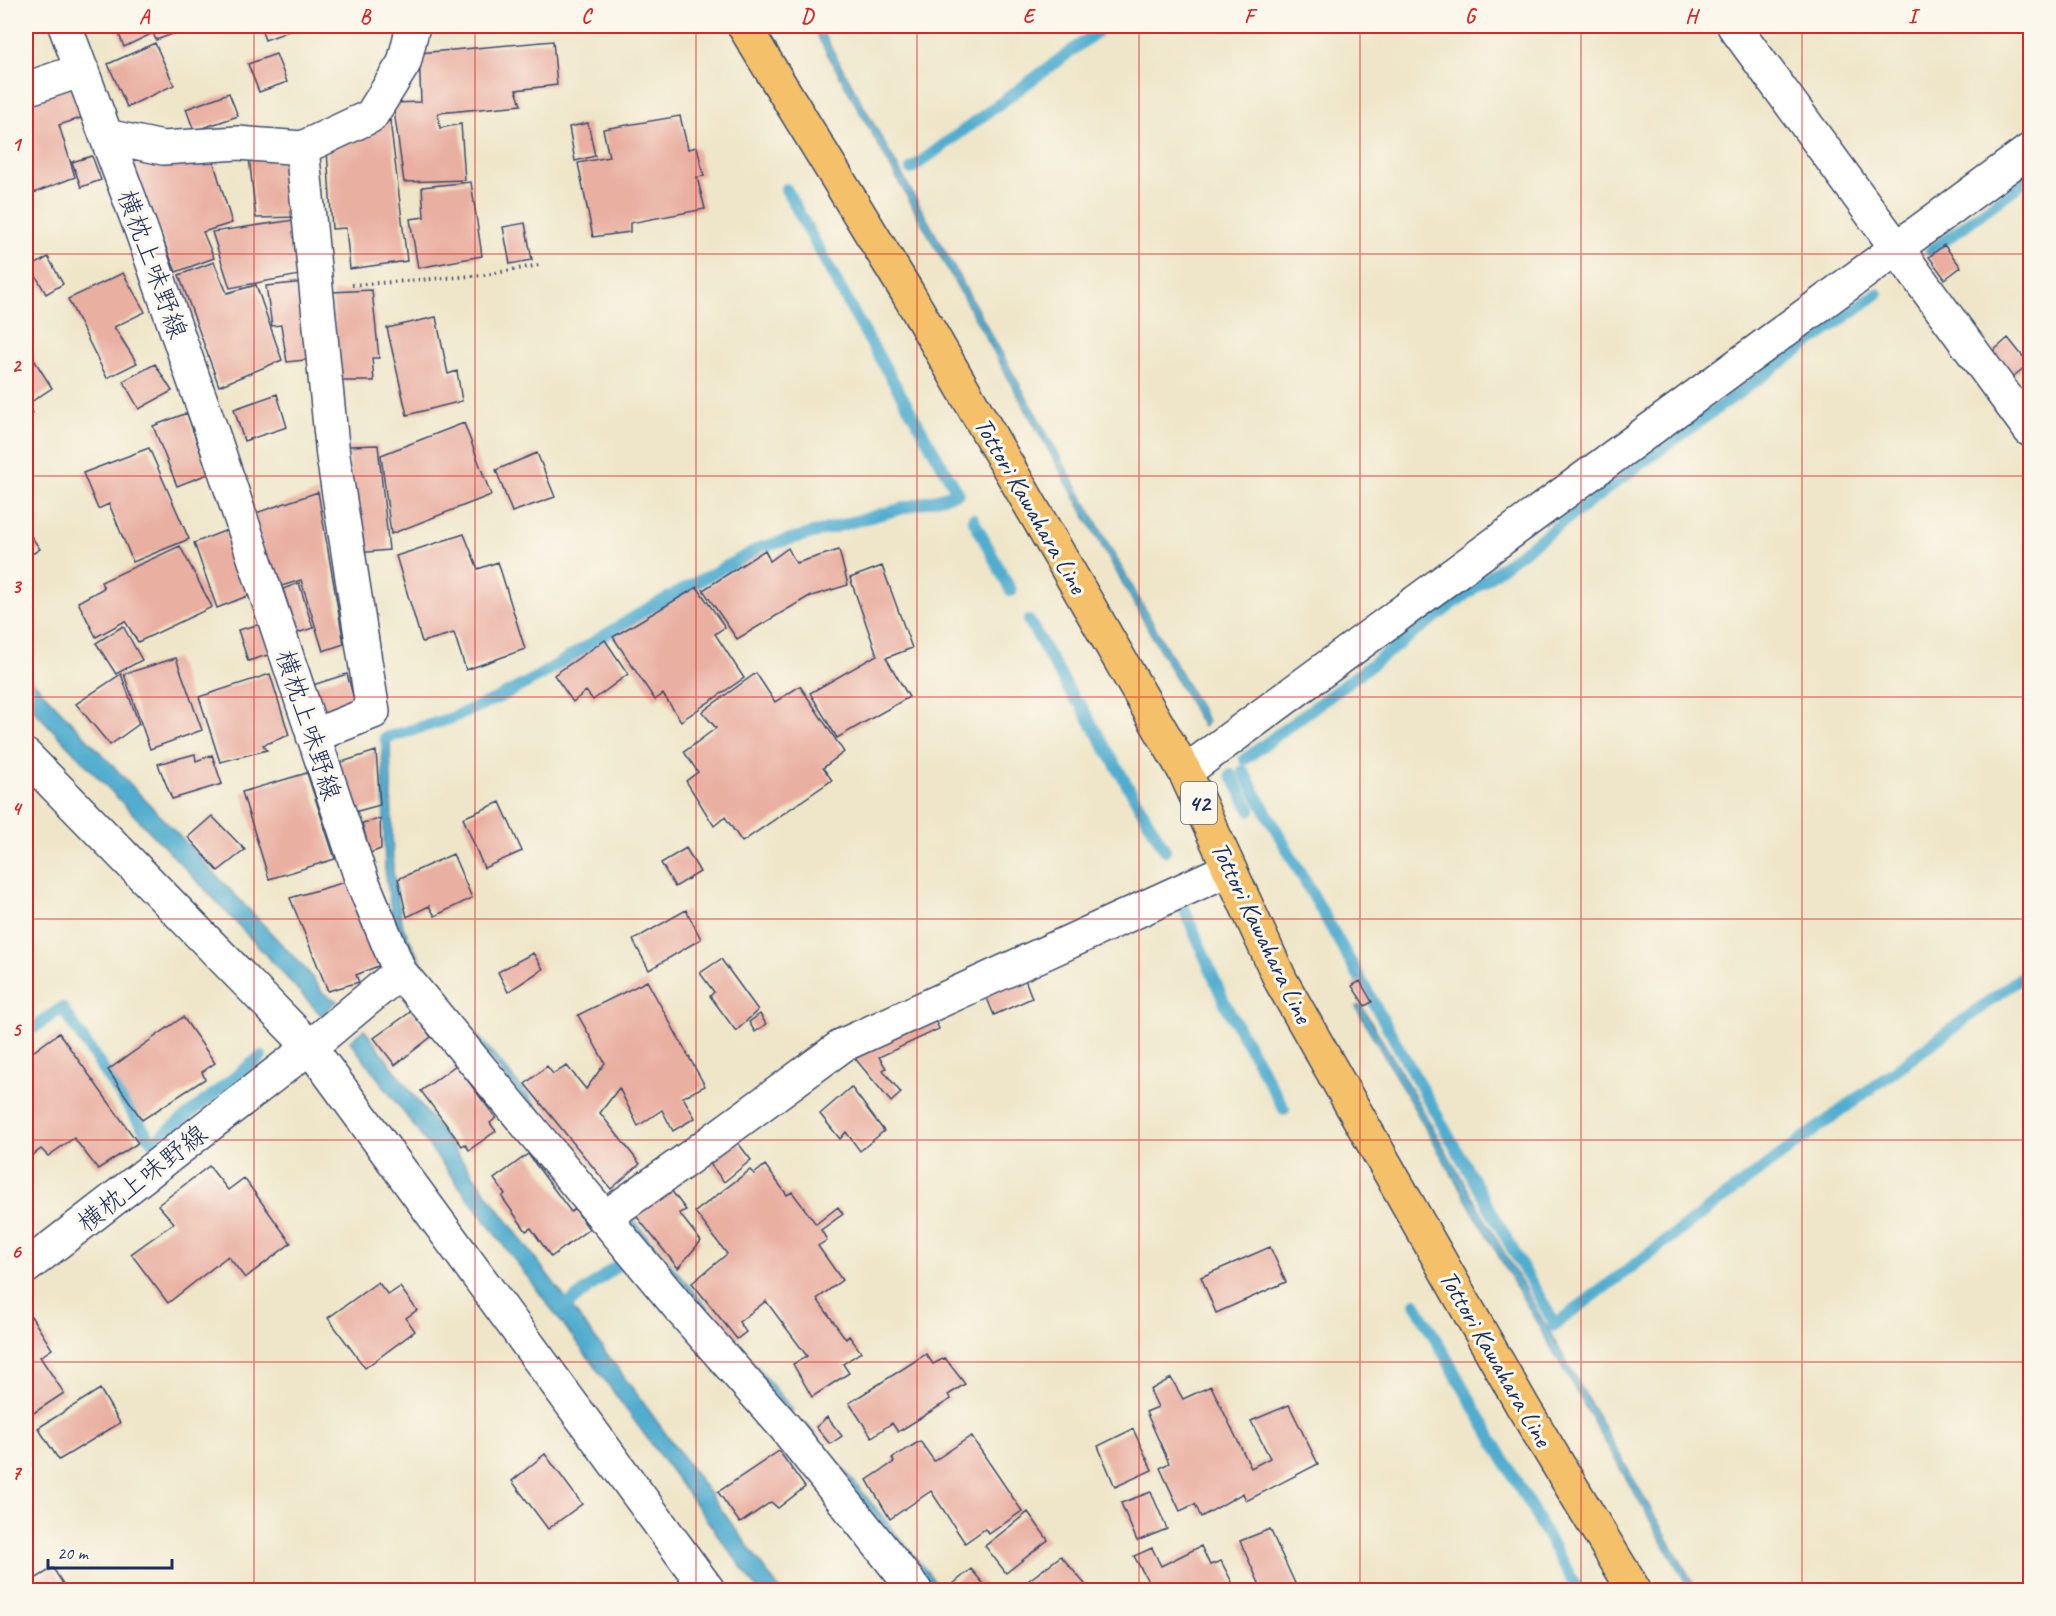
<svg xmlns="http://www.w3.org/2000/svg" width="2056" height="1616" font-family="Caveat,'Klee One',sans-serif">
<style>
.water{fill:#51adcf;stroke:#366e96;stroke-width:1.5}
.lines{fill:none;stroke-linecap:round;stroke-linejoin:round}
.stream{stroke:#51adcf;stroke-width:12}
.building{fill:#e9afa0}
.street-casing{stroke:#3b4a6e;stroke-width:36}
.primary-casing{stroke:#3b4a6e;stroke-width:36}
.path{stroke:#3b4a6e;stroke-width:4;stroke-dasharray:1.5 4.5;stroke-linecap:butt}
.street{stroke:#fff;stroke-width:33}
.primary{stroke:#f4c16b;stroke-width:33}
.grid{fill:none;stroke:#d62828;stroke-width:1.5;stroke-opacity:0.55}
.labels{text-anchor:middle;stroke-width:6;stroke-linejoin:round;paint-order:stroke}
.shield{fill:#fbf7ec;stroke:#5e6b89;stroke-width:1.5}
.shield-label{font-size:24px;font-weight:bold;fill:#1b2f5e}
.street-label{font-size:26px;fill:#1b2f5e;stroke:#fbf7ec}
.neatline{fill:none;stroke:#d62828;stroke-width:2}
.grid-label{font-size:20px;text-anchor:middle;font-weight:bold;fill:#d62828}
</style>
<rect width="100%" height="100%" fill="#fbf7ec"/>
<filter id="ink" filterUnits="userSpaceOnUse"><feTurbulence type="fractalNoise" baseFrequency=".0167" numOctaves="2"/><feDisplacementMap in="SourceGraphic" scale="12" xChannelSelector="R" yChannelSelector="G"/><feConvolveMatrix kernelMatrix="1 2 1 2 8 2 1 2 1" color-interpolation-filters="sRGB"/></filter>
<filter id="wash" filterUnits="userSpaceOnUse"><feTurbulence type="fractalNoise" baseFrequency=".008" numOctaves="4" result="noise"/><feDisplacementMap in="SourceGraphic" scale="24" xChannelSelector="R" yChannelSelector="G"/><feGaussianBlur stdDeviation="1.35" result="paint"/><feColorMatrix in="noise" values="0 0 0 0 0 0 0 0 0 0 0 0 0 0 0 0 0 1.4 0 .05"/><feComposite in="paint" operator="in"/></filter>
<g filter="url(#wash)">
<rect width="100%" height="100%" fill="#efe6c9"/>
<path class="water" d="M812 26H819L1208 722 1203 727Z
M26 674 308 972 323 993 337 1001 321 1015 217 902 26 702Z
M382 740H390L393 872 403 927 422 963 416 966 395 929 390 903 385 869Z
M445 997 459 1013 580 1158 576 1161 441 1001Z
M1361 1005 1391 1055 1697 1590H1690L1356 1007Z
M364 1029 639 1397 780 1590H758L601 1375 350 1041Z
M626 1211 793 1410 789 1414 624 1219Z
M806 1423 942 1590H935L803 1432Z"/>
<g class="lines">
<path class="stream" d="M911 169 1105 26
M1931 251 2030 177
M973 519 1011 591
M1029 621 1074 699
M1080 704 1165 850
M385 738 449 719 500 697 532 680 647 609 762 547 958 493 857 319 786 189
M1245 759 1650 457 1877 294
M1243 771 1553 1321
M1231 775 1250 810
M1180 899 1225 1004 1284 1109
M26 1033 62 1008 153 1143 261 1056
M1415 1303 1578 1590
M561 1310 624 1260
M1553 1326 1755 1174 2030 971"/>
</g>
<g id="blocks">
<path class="building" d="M116 26H195L156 40 153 33 124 47Z
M260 26H303L265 40Z
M553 41 557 85 516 90 521 105 438 113 440 128 461 124 465 180 404 182 393 103 421 102 419 53Z
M155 43 174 85 127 107 108 64Z
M276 54 287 82 259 92 248 64Z
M69 80 84 117 59 125 75 177 26 196V96Z
M229 93 238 116 194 131 186 109Z
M680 116 688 149 697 147 704 176 697 177 705 209 630 223V232L593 237 578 163 609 157 603 129Z
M390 120 407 261 350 269 346 228 332 229 327 150Z
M588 123 595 156 575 161 569 127Z
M92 156 101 180 81 187 72 162Z
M160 157 213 160 232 223 203 232 214 258 176 272 131 161Z
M249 157 291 163 298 217 256 218Z
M471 182 482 256 418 268 410 219 424 217 422 187Z
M294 220 305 274 230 288 212 232Z
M525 223 532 260 510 264 503 227Z
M1944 245 1961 267 1945 279 1929 257Z
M48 257 63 284 46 294 31 267Z
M214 262 227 293 256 285 282 360 219 386 179 275Z
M123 273 145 312 114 327 137 363 107 378 68 299Z
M305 282 314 359 287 362 281 325 272 326 266 286Z
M372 290 379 358H372L374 381H339L332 292Z
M436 317 448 374 457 371 462 401 407 415 387 328Z
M2008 338 2029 364 2011 378 1992 352Z
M26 347 52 388 28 404 33 413 26 418Z
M155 364 172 391 139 409 123 381Z
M277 394 287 427 244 441 234 409Z
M187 413 208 474 177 486 153 426Z
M464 423 491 495 391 534 381 455Z
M378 445 389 550 357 553 348 446Z
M149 448 189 539 133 562 109 504 98 509 83 473Z
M537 453 555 497 512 512 496 470Z
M318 492 344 644 323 651 301 580 275 588 253 514Z
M26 529 40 549 26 558Z
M227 530 250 595 217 608 194 543Z
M464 534 478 569 498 562 525 649 466 670 454 633 422 642 396 556Z
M180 546 212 607 138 642 125 621 96 637 78 602 104 588 101 582Z
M788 548 796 563 839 550 848 585 808 597 737 639 703 590 765 550 770 561Z
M882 566 912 648 886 658 909 697 837 738 810 693 877 655 850 578Z
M299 583 313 628 297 633 283 589Z
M697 587 725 627 715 634 744 678 681 721 663 694 655 700 613 637Z
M261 624 271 654 248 661 238 630Z
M123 626 142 660 116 674 96 643Z
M605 640 628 674 593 700 586 691 573 702 554 675Z
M176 658 202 730 150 749 124 674Z
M756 673 775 702 800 686 844 752 823 768 832 780 742 842 725 817 714 826 686 781 698 772 684 752 716 728 702 712Z
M121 674 139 724 110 745 76 704Z
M270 674 289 735 263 745 267 750 220 762 199 697Z
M347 674 356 706 322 716 313 685Z
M376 751 380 805 354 812 339 763Z
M195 754 196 761 212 755 222 784 172 799 158 764Z
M307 773 335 859 269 879 242 792Z
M500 802 522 851 484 868 463 818Z
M212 816 245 850 218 871 188 837Z
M380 819 381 849 370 853 362 823Z
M686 848 700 872 675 887 661 863Z
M453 854 472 898 435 916 429 906 407 917 398 879Z
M349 881 383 964 356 975 359 982 328 991 290 898Z
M686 910 701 939 649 970 633 940Z
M533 953 543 969 508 992 498 972Z
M721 959 758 1010 736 1031 710 996 714 992 700 973Z
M1023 974 1032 998 994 1015 984 991Z
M647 981 705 1086 683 1097 695 1118 673 1131 662 1110 638 1126 619 1088 600 1113 640 1164 611 1189 525 1084 547 1066 553 1074 567 1066 586 1089 605 1063 578 1015Z
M1360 981 1372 1002 1365 1006 1352 986Z
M412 1011 431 1037 395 1065 374 1038Z
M760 1014 766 1024 755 1032 749 1022Z
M933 1016 939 1029 879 1057 886 1068 883 1070 901 1093 891 1102 853 1056Z
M183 1017 215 1063 202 1072 205 1079 142 1120 108 1070Z
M59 1033 138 1143 98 1169 74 1138 48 1156 41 1149 26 1160V1057Z
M456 1065 496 1118 490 1123 496 1131 469 1150 465 1144 462 1146 421 1091Z
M851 1087 884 1131 860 1151 846 1132 840 1139 820 1114Z
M735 1139 751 1160 724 1182 707 1160Z
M528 1154 571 1212 575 1209 589 1229 551 1257 531 1228 526 1231 502 1197 505 1194 494 1179Z
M765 1165 787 1195 792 1192 816 1224 838 1207 843 1214 821 1230 827 1240 818 1246 842 1280 817 1299 846 1339 849 1336 861 1352 843 1364 849 1373 812 1397 793 1364 807 1356 766 1301 739 1322 746 1332 737 1339 692 1283 727 1254 695 1212 750 1170 754 1174Z
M209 1166 228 1190 244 1178 291 1243 245 1278 228 1256 168 1303 131 1254 174 1223 158 1205Z
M668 1186 686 1210 679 1213 701 1241 678 1268 633 1212Z
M1270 1247 1286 1282 1216 1313 1201 1277Z
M378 1282 388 1295 400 1287 417 1310 406 1318 415 1331 365 1368 328 1318Z
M31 1316 52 1349 40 1357 64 1393 26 1418V1319Z
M926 1354 933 1364 945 1358 965 1384 948 1395 951 1399 898 1432 892 1423 872 1437 849 1403Z
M1171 1378 1183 1399 1211 1386 1251 1468 1270 1458 1251 1421 1289 1405 1318 1464 1246 1501 1243 1493 1201 1517 1195 1504 1180 1511 1160 1468 1169 1463 1146 1412 1158 1407 1150 1390Z
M100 1389 120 1423 59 1460 38 1428Z
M827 1417 842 1436 830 1444 816 1427Z
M1133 1429 1152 1470 1115 1487 1098 1446Z
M971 1436 1022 1511 989 1534 985 1529 965 1543 931 1491 890 1519 867 1480 894 1462 892 1458 920 1441 934 1461Z
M779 1451 805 1487 778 1508 771 1502 740 1523 718 1492Z
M545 1454 582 1504 548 1529 512 1481Z
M1151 1492 1167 1529 1137 1541 1121 1503Z
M1028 1512 1048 1540 1006 1573 985 1546Z
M1270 1529 1298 1590H1262L1240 1541Z
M1201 1546 1210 1565 1221 1561 1236 1590H1153L1134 1556 1152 1548 1161 1566Z
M1061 1556 1090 1590H1016Z
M26 1565 35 1579 53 1568 67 1590H26Z
M971 1569 987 1588 984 1590H949L947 1589Z"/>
</g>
</g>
<g filter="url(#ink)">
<use href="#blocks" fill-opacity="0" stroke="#3b4a6e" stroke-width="1.5"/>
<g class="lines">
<defs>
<path id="street" d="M1734 26 2030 430
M26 89 82 70
M106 136 163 148 238 143 302 148 371 116 404 63 413 26
M302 148 333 456 373 712 313 736
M26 756 310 1047 708 1590
M1185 772 2030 150
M400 972 683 1312 784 1426 915 1590
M604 1218 682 1163 843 1045 1229 869
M26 1267 310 1047 400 972 361 878 215 441 142 232 65 26"/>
<path id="primary" d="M744 26 907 292 1185 772 1281 981 1522 1405 1634 1590"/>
</defs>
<use href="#street" class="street-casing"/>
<use href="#primary" class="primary-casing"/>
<path class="path" d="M352 285 485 275 539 265"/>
<use href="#street" class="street"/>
<use href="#primary" class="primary"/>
</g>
</g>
<path class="grid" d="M254 26V1590M475 26V1590M696 26V1590M917 26V1590M1139 26V1590M1360 26V1590M1581 26V1590M1802 26V1590M26 254H2030M26 476H2030M26 697H2030M26 919H2030M26 1140H2030M26 1362H2030"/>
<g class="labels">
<rect class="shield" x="1181" y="782" width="36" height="42" rx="4.5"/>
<g class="shield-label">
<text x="1199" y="811">42</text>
</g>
<g class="street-label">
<text transform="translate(153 264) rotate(70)" y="9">横枕上味野線</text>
<text transform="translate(1031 505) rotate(60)" y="9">Tottori Kawahara Line</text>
<text transform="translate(309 725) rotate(72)" y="9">横枕上味野線</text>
<text transform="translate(1262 932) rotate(64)" y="9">Tottori Kawahara Line</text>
<text transform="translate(142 1178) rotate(-38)" y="9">横枕上味野線</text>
<text transform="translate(1496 1358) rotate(60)" y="9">Tottori Kawahara Line</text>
</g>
</g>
<rect width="2056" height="1616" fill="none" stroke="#fbf7ec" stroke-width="66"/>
<path d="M48 1559v9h124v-9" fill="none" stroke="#1b2f5e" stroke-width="3"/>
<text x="57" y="1559" font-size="18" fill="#1b2f5e" stroke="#fbf7ec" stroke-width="4.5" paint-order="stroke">20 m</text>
<rect x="33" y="33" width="1990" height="1550" class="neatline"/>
<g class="grid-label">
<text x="144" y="23">A</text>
<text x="365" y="23">B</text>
<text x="586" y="23">C</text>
<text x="807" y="23">D</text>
<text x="1028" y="23">E</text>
<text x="1249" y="23">F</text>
<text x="1470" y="23">G</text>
<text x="1691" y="23">H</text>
<text x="1912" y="23">I</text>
<text x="16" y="151">1</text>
<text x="16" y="372">2</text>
<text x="16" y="593">3</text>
<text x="16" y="815">4</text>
<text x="16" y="1036">5</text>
<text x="16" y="1258">6</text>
<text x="16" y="1479">7</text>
</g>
</svg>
